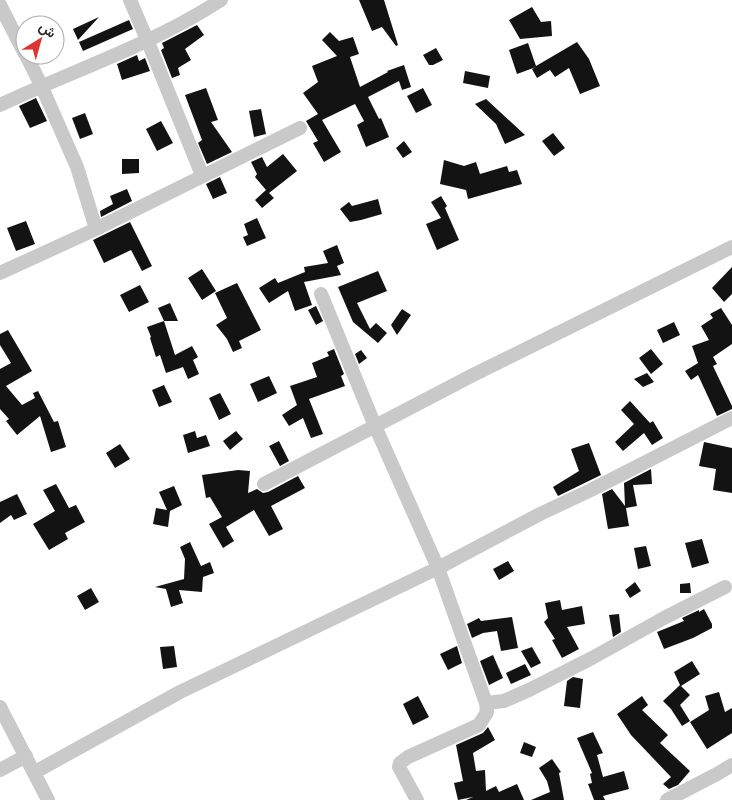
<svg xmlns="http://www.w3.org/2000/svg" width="732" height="800" font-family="Figtree,Vazirmatn,sans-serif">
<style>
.building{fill:#131313}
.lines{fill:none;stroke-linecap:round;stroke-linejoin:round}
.street{stroke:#c9c9c9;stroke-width:14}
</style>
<rect width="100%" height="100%" fill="#fff"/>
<path class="building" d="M359 0H384L398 45 396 46 382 27 372 31Z
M532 7 541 22 551 21 552 36 520 39 509 20Z
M99 17 78 40 73 29Z
M129 20 133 29 83 51 79 42Z
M197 25 204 35 185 49 191 60 178 68 180 75 172 78 161 50 164 48 162 43Z
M330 32 339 41 353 37 359 54 350 57 360 87 388 72 387 71 404 65 411 87 402 90 399 81 368 97 379 119 381 118 389 137 366 147 357 125 364 121 355 104 322 120 341 152 324 162 313 143 318 141 306 121 318 114 303 93 318 82 312 66 337 56 322 40Z
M577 42 589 59 600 86 580 94 569 68 555 77 550 70 537 78 532 69 536 67 517 74 509 50 528 43 536 66Z
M436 48 443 60 433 65H429L423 55Z
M137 55 139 61 145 58 150 71 122 80 117 64Z
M465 71 490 76 488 88 463 83Z
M206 88 218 120 211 122 232 152 207 164 198 143 202 140 185 95Z
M423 88 432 105 416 113 407 96Z
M36 98 47 121 30 128 19 106Z
M486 99 525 135 505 144 496 124 475 104Z
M261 109 266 134 254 137 249 111Z
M85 113 93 134 80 139 72 118Z
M161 121 173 143 157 151 146 129Z
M553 133 565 148 554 156 542 141Z
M404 141 412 152 403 158 396 148Z
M283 154 297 171 269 193 274 198 262 208 255 200 266 190 255 177 257 174 251 162 262 157 267 167Z
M122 159H139V173L122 174Z
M444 160 464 166 476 162 480 174 507 166 509 172 517 170 522 184 468 199 466 190 440 184Z
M220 177 227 193 213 199 206 184Z
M127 189 132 201 101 217 100 211 113 204 110 196Z
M441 196 447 206 445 208 459 240 437 250 426 224 441 218 431 202Z
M378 199 382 214 361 220 350 222 340 209 349 202 352 206Z
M257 218 266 238 247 246 243 237 248 235 244 224Z
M26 221 35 244 16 251 7 228Z
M130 222 152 266 142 271 131 250 104 263 93 240Z
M337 245 344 263 337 266 341 275 304 282 312 305 295 311 288 291 269 303 259 288 275 278 278 283 305 272 304 267 328 263 323 251Z
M732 267V294L724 302 712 288Z
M202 269 216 291 202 300 188 278Z
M378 271 387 291 357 303 370 329 376 323 387 333 378 343 353 322 338 287Z
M237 283 261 330 239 341 242 348 233 352 227 339 216 325 227 318 215 293Z
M140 285 149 302 129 312 120 295Z
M170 303 178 321H164L175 355 192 346 198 357 193 360 199 374 188 379 183 367 166 373 160 355 156 357 150 338 151 337 147 327 164 321 158 308Z
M316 306 323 321 316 325 308 310Z
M721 308 732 325V344L713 357 717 364 713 366 732 406V409L717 416 698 375 691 380 685 371 698 363 692 346 709 340 701 326 713 318 710 314Z
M402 309 411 315 397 335 391 325Z
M674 322 680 335 663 343 657 330Z
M8 330 32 371 6 386 22 405 35 398 33 393 38 391 54 422 58 421 66 447 51 452 40 416 17 435 6 421 9 419 0 409V369L11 363 0 345V334Z
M334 349 344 374 341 376 345 386 309 399 323 434 311 438 303 418 289 426 282 415 297 405 290 386 317 377 312 363 329 356 327 352Z
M651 349 663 364 651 374 639 358Z
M361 350 367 358 359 364 355 354Z
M647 373 654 382 643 387 634 379Z
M269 376 277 393 258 402 250 384Z
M164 385 172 402 159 407 152 390Z
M220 393 231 414 219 420 209 398Z
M630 401 650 423 653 421 663 438 652 445 644 433 623 451 615 442 634 424 621 410Z
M195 431 197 438 206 435 210 446 188 453 183 435Z
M236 431 243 439 230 450 223 441Z
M279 441 289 461 280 466 269 446Z
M704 442 732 448V493L713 490 716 469 699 466Z
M589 443 601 475 558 496 553 487 579 471 571 449Z
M120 444 130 459 115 468 106 453Z
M651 469 652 484 633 485 637 506 626 508 629 526 608 529 602 494 612 489 625 506 624 483Z
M238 470 250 471 248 493 257 489 263 493 268 492 298 476 305 488 271 506 283 529 269 536 254 510 226 527 234 541 223 548 209 524 222 517 210 497 206 498 202 475Z
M56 484 69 508 76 505 85 522 65 533 68 539 49 550 33 524 55 511 43 490Z
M174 486 182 505 170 511 168 527 153 524 156 508 167 510 159 492Z
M17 494 27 514 14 520 11 515 0 523V502Z
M702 539 709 563 692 568 685 543Z
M190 542 201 566 210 562 214 573 203 577 202 592 179 590 183 603 171 607 166 589 155 587 184 579 185 559 180 547Z
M646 546 651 566 638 569 634 548Z
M508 561 514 571 499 580 493 569Z
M635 582 641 591 630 598 625 590Z
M690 583 691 593H680V584Z
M91 588 99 602 85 610 77 596Z
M560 600 562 610 582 606 585 624 567 627 579 649 562 658 552 640 555 639 544 622 548 618 545 603Z
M704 609 712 624V628L693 638 664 649 657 632 684 621 682 618 699 610V612Z
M619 614 621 632 613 637 609 615Z
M512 617 518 648 501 651 497 631 483 633 472 638 467 624 479 618 481 621Z
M174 646 177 667 163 669 160 647Z
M457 646 462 663 448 670 440 654Z
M532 647 541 663 531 668 521 651Z
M493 655 503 678 489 685 480 661Z
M692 661 700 674 681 686 690 695 680 705 690 721 682 726 671 709 663 701 680 685 674 672Z
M525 664 531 675 511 684 506 673Z
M573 677 583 679 580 708 564 706 567 681Z
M719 692 725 712 732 708V733L707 749 690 722 709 710 705 696Z
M418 696 429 717 413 725 403 704Z
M642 696 648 705 642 710 668 735 660 743 690 771 678 785 669 789 663 784 671 777 631 735 617 714Z
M488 727 495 740 473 753 476 771 485 770 486 791 496 786 499 792 517 784 524 800H466L473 797 458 800 454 783 463 781 456 745 483 733Z
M593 732 603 753 597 755 603 777 624 771 629 789 603 796 605 800H594L588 784 592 783 590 774 592 773 577 738Z
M524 742 536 747 532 757 520 753Z
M552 759 561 772 559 773 564 800H531L550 792 547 781 539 768Z"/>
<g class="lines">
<path class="street" d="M130 0 148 42 202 175
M0 5 25 54
M26 55 41 85 77 167 96 229
M0 105C74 70 152 45 221 0
M0 273 96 229 300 128
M321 294 375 426 438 568 486 703 487 712 479 725 408 757 400 763 399 767 417 800
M264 484 473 375 732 247
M486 703 504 701 529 690 592 658 664 618 725 587
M0 707 48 800
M0 770 26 756
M35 772 180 692 438 568 540 514 591 490 732 418
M667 800 717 774 732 765"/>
</g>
<g transform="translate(40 40) rotate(37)"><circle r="24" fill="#ffffff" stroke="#ababab"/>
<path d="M0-4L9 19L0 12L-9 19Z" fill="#df3332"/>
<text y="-8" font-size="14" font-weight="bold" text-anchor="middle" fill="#2c2c2c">ش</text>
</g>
</svg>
